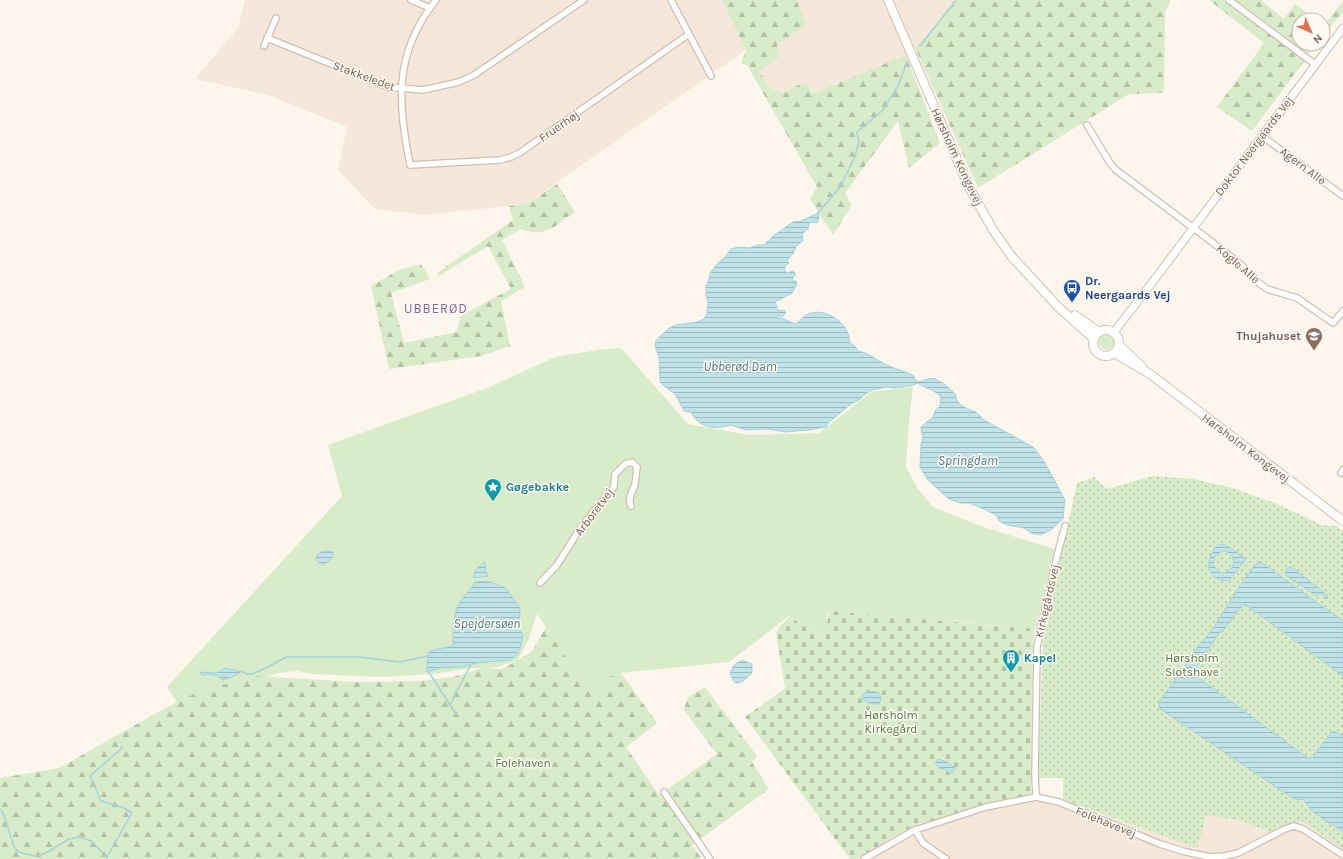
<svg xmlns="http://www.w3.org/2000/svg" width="1343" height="859" font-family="Karla,sans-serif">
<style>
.residential{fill:#f5e8da}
.green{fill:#d8ecc9}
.forest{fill:url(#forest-firs)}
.cemetery{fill:url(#cemetery-stones)}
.park{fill:url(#park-dots)}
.water{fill:url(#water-rules);stroke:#a5d3da;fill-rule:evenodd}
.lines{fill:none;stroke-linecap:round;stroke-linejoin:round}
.stream{stroke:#a5d3da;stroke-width:1.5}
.minor-casing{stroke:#d1beb0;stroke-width:8}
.tertiary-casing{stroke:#d1beb0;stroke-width:9}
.secondary-casing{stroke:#d6c0b0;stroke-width:10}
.minor{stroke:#fff;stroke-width:5.5}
.tertiary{stroke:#fff;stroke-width:7}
.secondary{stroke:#fff;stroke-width:8}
.labels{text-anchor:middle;stroke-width:3;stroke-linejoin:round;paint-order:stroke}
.street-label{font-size:12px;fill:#7a5c4d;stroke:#fffaf3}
.transit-label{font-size:12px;font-weight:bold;fill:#164399;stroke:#fffaf3;text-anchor:start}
.education-label{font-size:12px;font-weight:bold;fill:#785e54;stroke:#fffaf3;text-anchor:end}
.culture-label{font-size:12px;font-weight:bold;fill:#0d838f;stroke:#fffaf3;text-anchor:start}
.park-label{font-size:12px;fill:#537a41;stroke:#fffaf3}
.neighbourhood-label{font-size:13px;letter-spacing:1px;fill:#846695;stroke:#fffaf3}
.water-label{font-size:13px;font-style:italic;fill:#437c86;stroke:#fffaf3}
</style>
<defs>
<pattern id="forest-firs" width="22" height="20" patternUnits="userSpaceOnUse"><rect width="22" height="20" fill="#d8ecc9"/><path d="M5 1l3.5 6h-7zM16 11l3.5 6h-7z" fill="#b4c2a5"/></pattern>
<pattern id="cemetery-stones" width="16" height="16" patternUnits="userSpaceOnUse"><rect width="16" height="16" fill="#d8ecc9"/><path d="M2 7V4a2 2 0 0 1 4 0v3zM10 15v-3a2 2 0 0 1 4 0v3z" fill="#b4c2a5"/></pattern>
<pattern id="park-dots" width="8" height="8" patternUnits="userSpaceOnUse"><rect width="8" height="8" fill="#d8ecc9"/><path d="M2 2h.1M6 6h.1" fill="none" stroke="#b4c2a5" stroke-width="1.8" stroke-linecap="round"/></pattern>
<pattern id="water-rules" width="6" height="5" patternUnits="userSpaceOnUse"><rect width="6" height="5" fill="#bfe3e8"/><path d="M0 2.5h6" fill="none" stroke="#a0bbbe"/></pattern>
</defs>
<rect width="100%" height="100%" fill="#fdf6ec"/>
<path class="residential" d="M245 0H722L746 50 526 204 425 215 375 209 338 170 347 127 268 95 195 79 238 28Z
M796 0H956L915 48 906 55 814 93 804 82 784 93 769 87 759 71 779 57 777 45 807 24Z
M1040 792 1044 795 1197 847 1207 815 1245 822 1269 832 1301 821 1343 849V859H856L917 824 945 818 971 809 1031 796Z"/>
<path class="green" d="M1099 342a8 8 0 1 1 16 0a8 8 0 1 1-16 0Z
M621 348 688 424 749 435 819 433 871 392 913 387 909 419 906 467 918 489 933 507 983 527 1054 549 1037 629 830 611 827 614V640L789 616 729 662 621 673 608 678 595 699 537 614 529 639 517 661 493 668H473L433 674 379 677 313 674 297 671 278 673 247 685 181 708 167 687 342 496 328 445 487 388 555 357 605 349Z"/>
<path class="forest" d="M722 0H796L807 24 777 45 779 57 759 71 769 87 784 93 804 82 814 93 906 55 940 143 909 168 898 121 845 193 852 205 833 235 810 199 817 187 747 65 741 63 746 50Z
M956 0H1171L1165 12 1164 93 1129 94 978 188 915 48Z
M1209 0H1223L1305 60 1252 131 1217 107 1264 43Z
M1235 0H1263L1262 1 1284 19 1295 4 1317 20H1299V44H1316L1308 54Z
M1343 1V12L1323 36V24L1324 25Z
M557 184 575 212C555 225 546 239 521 229L502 240 525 287 501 301 510 346 481 356 389 369 371 286 399 270 421 264 430 279 391 293 404 343 457 332 460 316 511 289 488 246 439 276 437 273 513 220 509 206 526 204Z
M546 627 595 699 608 677 621 673 657 723 626 747 659 795 717 754 684 710 688 697 705 687 757 756 752 762 769 789 692 845 702 859H0V778L59 768 169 706 194 694 250 676 359 682 419 681 453 677 483 668 502 669 515 662 532 651Z"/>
<path class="cemetery" d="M829 611 1036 629 1033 642 1032 682 1031 796 971 809 945 818 917 824 856 859H850L745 717 785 688 776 633 781 625 790 617 825 639Z"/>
<path class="park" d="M1153 476 1193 479 1233 488 1277 504 1322 525 1337 526 1343 531V849L1301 821 1269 832 1245 822 1207 815 1197 848 1063 800V778H1038L1043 640 1077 483 1094 477 1107 489Z"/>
<path class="water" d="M818 213 819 217 817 223 812 222 809 223 808 229 802 234 803 241 796 246 794 252 787 261 789 263 785 266V271L787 273 793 271 796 274 792 279 793 281H796L797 284 792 293 775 302 778 310 779 311 784 310 786 313 782 317 778 315V319L781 318 796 324C800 321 803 316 808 314 823 308 840 318 847 331 849 335 849 339 850 343L855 346 858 351C870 353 877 361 887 365 897 370 906 371 914 376L915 380C922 385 926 376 935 379 942 382 950 388 955 394 957 396 955 400 958 402 960 406 972 411 976 412L984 420 1033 447 1044 461 1065 500 1063 519 1051 530 1040 535 1031 533 1024 528 1007 525 999 521 997 516 984 509 969 503H960L949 499 928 480 920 467 921 444 923 438 921 428 922 426 933 417 935 411 940 406 941 398C936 389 925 389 918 383L910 386 894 388 887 387 872 390 864 395 859 400 851 404 828 423 826 427 808 430 785 432 768 429 746 430 731 425C716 430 698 428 691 412L684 411 675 394 664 386 660 382 659 357 655 346 656 341C661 335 669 327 676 325 687 323 694 324 704 319L707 314 708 302 706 296V287L711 272 716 265 725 257 731 249 738 247 749 248 758 245H764L773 236 793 222 801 221Z
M1220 544 1228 546 1246 559 1229 581C1211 580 1204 569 1212 553 1214 549 1215 546 1220 544ZM1222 551C1229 551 1233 556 1234 562L1232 568 1225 573 1219 572 1213 564 1215 556Z
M327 551 333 552V557C328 562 322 569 316 559L317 555 321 552Z
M483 562 485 563 486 571 488 576 475 578 473 577 475 571Z
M1258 562H1261L1343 621V676L1245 604 1236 613 1223 631 1220 632 1193 672 1195 675 1308 758H1312L1332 731 1336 732 1343 737V832L1313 812 1303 799 1298 800 1291 797 1159 708 1160 701 1200 644 1212 630 1245 578Z
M1291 567 1324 592 1328 596V598L1325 599 1321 593 1316 596 1286 575 1285 573 1287 569Z
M487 581 506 588 520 608 519 628 523 636 520 649 518 653 511 660 476 663 462 667 440 668 427 672V664L429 652C436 647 447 650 453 644 453 632 453 614 459 603 464 595 471 590 475 582Z
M742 660 752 664V673L742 682 736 683 734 682 730 674 733 666Z
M226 668 241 672 232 677 222 680 218 676 209 674 203 675 199 672 216 673Z
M869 691 877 692 880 694 881 700 879 704H873L863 700C862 695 864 692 869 691Z
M938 759 947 762 955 768 954 771C950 774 946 772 943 768L940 769 935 763Z"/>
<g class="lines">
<path class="stream" d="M920 46 956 0
M818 213 841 186 855 156 859 142 857 132 882 111 898 86 907 62
M241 671 247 674H252L268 667 286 657H359L400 662 428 656
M428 671 456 714
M450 705 471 664
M0 809 4 815 14 847 19 852 34 856 44 854 69 839 80 837 91 841 107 857
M107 859V857L132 813 124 808 101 801 90 776 122 748V746"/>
<defs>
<path id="minor" d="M411 0 430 8
M436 0C393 54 398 102 410 165L500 160 511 157 521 152 689 34 671 0
M1229 0 1316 65
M689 34 711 76
M267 38 388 87 423 90 459 82 474 75 584 0
M264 46 276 18
M1087 125 1110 163 1116 170 1224 251 1240 264 1259 283 1267 289 1297 298 1333 323 1343 311
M1262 136 1343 196
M1341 473 1343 470
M540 583 557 565 581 527 614 487 615 474 625 464 632 462 637 467C636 473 636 479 635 484 633 491 627 499 631 506
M664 792 710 859
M1036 797 1035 775 1037 647 1057 556 1065 526
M915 830 923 843 946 859
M864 859 915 830 986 807 1036 797 1059 802 1160 844 1186 852 1210 857 1225 856 1238 853 1285 829 1294 826 1303 829 1343 855"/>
<path id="tertiary" d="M1114 332 1161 271 1343 28"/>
<path id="secondary" d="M888 0 969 187 993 230 1012 257 1051 299 1056 305 1094 339
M1075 315 1099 332
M1093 343a13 13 0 1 1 26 0a13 13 0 1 1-26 0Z
M1119 345 1142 367
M1114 353 1150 374 1343 521"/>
</defs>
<use href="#minor" class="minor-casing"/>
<use href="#tertiary" class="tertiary-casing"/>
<use href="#secondary" class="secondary-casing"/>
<use href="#minor" class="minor"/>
<use href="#tertiary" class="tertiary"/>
<use href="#secondary" class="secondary"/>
</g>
<defs>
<symbol id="bus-pin" viewBox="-11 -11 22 30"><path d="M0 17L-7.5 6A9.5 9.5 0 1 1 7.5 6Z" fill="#1a4fb4" stroke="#fffaf3"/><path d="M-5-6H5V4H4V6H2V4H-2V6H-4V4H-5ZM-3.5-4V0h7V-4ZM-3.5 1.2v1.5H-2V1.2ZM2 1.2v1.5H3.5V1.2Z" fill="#fff"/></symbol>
<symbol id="university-pin" viewBox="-11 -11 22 30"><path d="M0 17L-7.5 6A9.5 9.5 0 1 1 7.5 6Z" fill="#8d6e63" stroke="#fffaf3"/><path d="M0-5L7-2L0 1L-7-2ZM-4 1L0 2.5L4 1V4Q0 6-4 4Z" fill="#fff"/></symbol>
<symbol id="sight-pin" viewBox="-11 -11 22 30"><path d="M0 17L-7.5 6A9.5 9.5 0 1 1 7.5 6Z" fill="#0f9aa8" stroke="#fffaf3"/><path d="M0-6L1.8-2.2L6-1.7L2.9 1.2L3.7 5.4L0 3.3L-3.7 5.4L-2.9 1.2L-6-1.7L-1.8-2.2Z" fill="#fff"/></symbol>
<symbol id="building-pin" viewBox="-11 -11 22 30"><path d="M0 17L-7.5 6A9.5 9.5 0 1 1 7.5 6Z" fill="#0f9aa8" stroke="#fffaf3"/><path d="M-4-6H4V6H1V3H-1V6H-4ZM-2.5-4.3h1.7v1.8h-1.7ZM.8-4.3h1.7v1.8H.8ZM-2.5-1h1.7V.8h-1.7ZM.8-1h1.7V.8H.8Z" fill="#fff"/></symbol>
</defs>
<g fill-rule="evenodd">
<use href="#bus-pin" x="1062" y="278" width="20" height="27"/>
<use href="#university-pin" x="1304" y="326" width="20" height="27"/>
<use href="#sight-pin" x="483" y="477" width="20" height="27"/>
<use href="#building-pin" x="1001" y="648" width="20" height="27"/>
</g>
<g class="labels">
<g class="street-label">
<text transform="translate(364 76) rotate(20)" y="4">Stakkeledet</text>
<text transform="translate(559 126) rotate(-35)" y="4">Fruerhøj</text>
<text transform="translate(1254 146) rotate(-53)" y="4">Doktor Neergaards Vej</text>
<text transform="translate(957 157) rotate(65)" y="4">Hørsholm Kongevej</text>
<text transform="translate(1303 166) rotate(37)" y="4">Agern Alle</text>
<text transform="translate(1238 264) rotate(41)" y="4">Kogle Alle</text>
<text transform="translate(1246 448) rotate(37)" y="4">Hørsholm Kongevej</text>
<text transform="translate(594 512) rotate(-53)" y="4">Arboretvej</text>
<text transform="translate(1047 601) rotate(-77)" y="4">Kirkegårdsvej</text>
<text transform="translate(1106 822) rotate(22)" y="4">Folehavevej</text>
</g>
<g class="transit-label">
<text x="1085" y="285">Dr.<tspan x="1085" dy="14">Neergaards Vej</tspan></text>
</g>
<g class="education-label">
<text x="1301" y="340">Thujahuset</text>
</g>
<g class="culture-label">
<text x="506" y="491">Gøgebakke</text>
<text x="1024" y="662">Kapel</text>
</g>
<g class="park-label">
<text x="1192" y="662">Hørsholm<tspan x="1192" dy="14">Slotshave</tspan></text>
<text x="891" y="719">Hørsholm<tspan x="891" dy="14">Kirkegård</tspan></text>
<text x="523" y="767">Folehaven</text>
</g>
<g class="neighbourhood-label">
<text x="436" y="313">UBBERØD</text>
</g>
<g class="water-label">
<text x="740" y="371">Ubberød Dam</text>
<text x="968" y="465">Springdam</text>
<text x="487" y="628">Spejdersøen</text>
</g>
</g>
<g transform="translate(1311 32) rotate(135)"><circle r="19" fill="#fffaf3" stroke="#cabbb1"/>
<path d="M0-3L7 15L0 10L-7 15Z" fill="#e76f51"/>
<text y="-6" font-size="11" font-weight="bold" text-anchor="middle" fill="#7a5c4d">N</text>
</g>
</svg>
